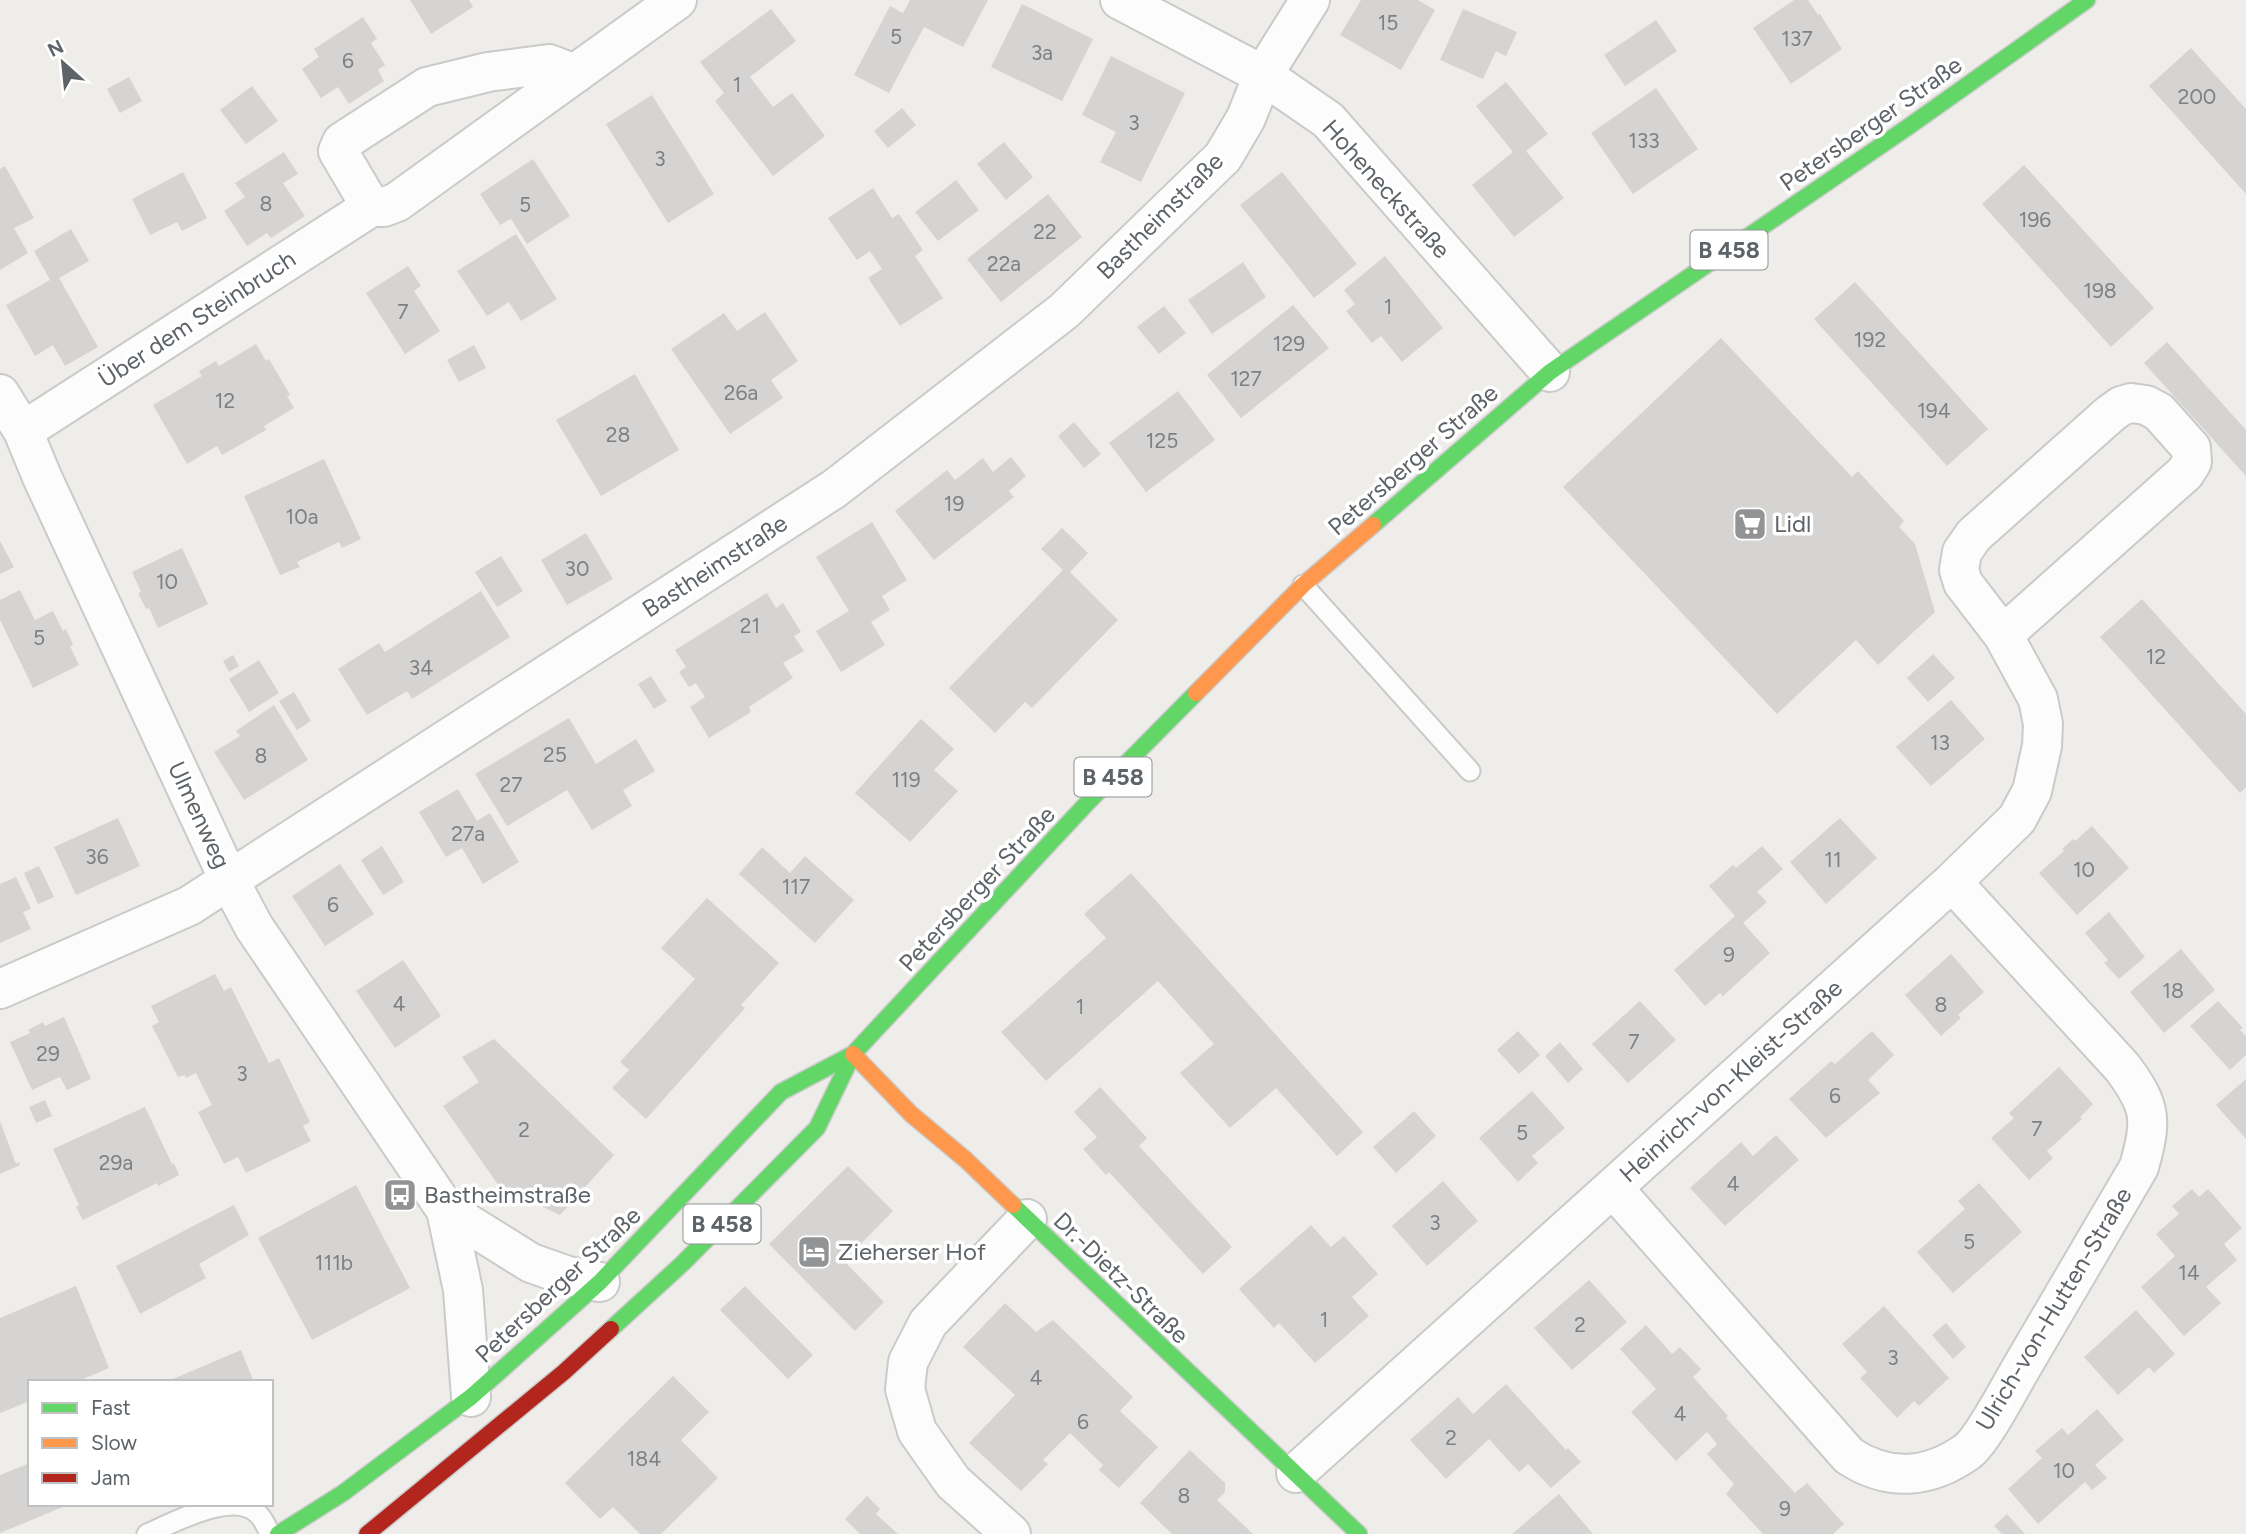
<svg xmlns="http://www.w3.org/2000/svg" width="2246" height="1534" font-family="Figtree,sans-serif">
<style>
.building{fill:#d5d4d2}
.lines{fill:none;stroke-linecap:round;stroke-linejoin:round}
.lane-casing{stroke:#cacaca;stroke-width:23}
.street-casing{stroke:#cacaca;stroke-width:42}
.fast-casing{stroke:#cbcbcb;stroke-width:19}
.slow-casing{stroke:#cbcbcb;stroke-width:19}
.jam-casing{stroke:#cbcbcb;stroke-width:19}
.lane{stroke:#fdfcfc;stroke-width:19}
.street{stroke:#fdfcfc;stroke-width:38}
.fast{stroke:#63d668;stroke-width:16}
.slow{stroke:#ff974d;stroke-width:16}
.jam{stroke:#b3261e;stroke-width:16}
.labels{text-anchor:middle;stroke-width:7;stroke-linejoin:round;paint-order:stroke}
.number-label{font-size:21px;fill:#7d8084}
.shield{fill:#fff;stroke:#8e9295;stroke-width:2}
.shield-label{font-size:23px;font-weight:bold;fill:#5e6368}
.street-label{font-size:24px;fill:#5e6368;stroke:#fff}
.poi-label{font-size:24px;fill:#5e6368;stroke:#fff;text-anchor:start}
</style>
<rect width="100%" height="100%" fill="#efede9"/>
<path class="building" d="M410 0H469L473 7 431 34Z
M910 0H988L963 47 924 27 889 93 854 75 890 6 903 13Z
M1361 0H1418L1435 10 1401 70 1340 35Z
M1794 0H1808L1818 15 1820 14 1842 49 1791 84 1753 28Z
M1022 4 1093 39 1062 101 991 67Z
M771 9 796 41 750 77 773 107 792 93 825 136 773 176 715 101 724 93 700 62Z
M1463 9 1517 32 1506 56 1496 51 1483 79 1440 60Z
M363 17 377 39 371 43 385 65 378 70 384 81 349 104 338 87 321 98 302 69 319 57 314 49Z
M1656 20 1677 51 1625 86 1604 55Z
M2191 48 2246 109V194L2149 86Z
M1111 56 1185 93 1141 182 1100 162 1116 132 1082 115Z
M129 77 142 101 120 113 107 89Z
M1506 82 1548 134 1526 151 1564 198 1514 237 1472 185 1513 152 1476 106Z
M252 86 278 121 246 144 220 110Z
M1656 88 1698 149 1633 194 1591 133Z
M652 95 714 194 668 223 606 124Z
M902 108 916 125 888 148 874 131Z
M1004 142 1033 177 1006 200 977 164Z
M284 152 298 174 283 183 305 216 271 238 267 233 247 246 224 211 245 197 235 183Z
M533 159 570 216 527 244 511 219 500 225 480 194Z
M2024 165 2154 308 2111 347 1982 204Z
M5 166 34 218 14 228 28 253 0 270V169Z
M183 172 207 218 182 231 177 222 150 235 132 199Z
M1282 172 1357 264 1314 298 1240 205Z
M956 180 979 210 938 241 915 212Z
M873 188 892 218 899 214 923 250 915 256 943 298 900 326 868 278 882 269 870 251 857 260 828 218Z
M1048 194 1082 237 1001 302 967 259Z
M71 229 89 261 59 278 98 347 65 366 53 345 35 356 6 305 50 280 34 251Z
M516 234 557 299 521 321 509 302 487 316 457 271Z
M1385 256 1443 328 1402 362 1381 336 1372 343 1346 311 1355 304 1344 290Z
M1243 262 1266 297 1212 334 1188 300Z
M408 266 421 286 414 291 440 331 405 354 366 293Z
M1855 282 1988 429 1947 466 1814 319Z
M1293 305 1329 348 1241 418 1207 375Z
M1164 306 1186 333 1159 354 1137 327Z
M765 312 798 361 771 380 783 398 730 434 671 349 724 313 737 331Z
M1721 338 1852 477 1858 471 1904 521 1899 527 1915 544 1935 612 1878 665 1856 640 1777 714 1563 487Z
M2167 342 2246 430V476L2144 363Z
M256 344 266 361 269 359 290 395 287 396 294 408 264 426 266 430 222 455 217 446 187 464 153 405 202 376 199 371 216 361 219 366Z
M474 345 486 368 459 382 447 360Z
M635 374 679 450 601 496 556 420Z
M1178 391 1215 440 1146 492 1109 443Z
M1074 422 1101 454 1084 468 1058 436Z
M1011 457 1026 476 1009 491 1014 497 934 560 895 511 947 470 955 480 983 458 993 472Z
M324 459 361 539 342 548 339 542 297 562 300 567 280 575 244 496Z
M872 522 907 580 882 596 890 610 871 622 885 645 841 672 816 631 849 611 816 557Z
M1062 528 1088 553 1070 572 1118 620 1032 708 1025 702 995 733 949 688 1063 570 1041 549Z
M586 533 613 579 567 605 541 560Z
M0 541 14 567 0 574Z
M182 548 208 604 158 628 149 608 146 609 138 593 141 592 132 572Z
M501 556 523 591 497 607 475 572Z
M20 590 35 620 53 611 63 631 66 629 73 645 70 646 79 665 33 688 0 620V600Z
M481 591 510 637 412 699 407 691 367 715 338 669 379 643 385 652Z
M767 593 776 608 783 603 801 632 794 636 804 651 783 663 793 678 749 707 751 712 709 738 690 707 705 697 696 683 689 687 679 672 686 667 675 650Z
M2142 599 2246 714V787L2240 793 2100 637Z
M1933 654 1955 678 1928 702 1907 678Z
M233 655 239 666 229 672 223 661Z
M259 660 279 693 249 712 229 679Z
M651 676 667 701 654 709 638 684Z
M294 692 311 721 297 730 279 701Z
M1951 700 1985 739 1931 786 1896 747Z
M274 705 308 760 244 800 214 752 240 736 236 731Z
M569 718 596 764 636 739 655 771 623 790 632 806 592 830 567 790 507 826 475 774Z
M921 719 954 749 934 770 958 791 910 842 855 793Z
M458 789 477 821 490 813 519 862 483 884 462 848 446 857 419 812Z
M118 818 140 866 76 895 54 847Z
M1840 818 1877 858 1826 904 1790 862Z
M2092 826 2129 868 2077 915 2039 873 2064 851 2062 849 2073 839 2075 841Z
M382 846 404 882 383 895 361 860Z
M1762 846 1783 869 1757 892 1767 902 1743 923 1770 953 1723 996 1720 993 1705 1006 1674 970 1735 916 1709 886 1733 865 1736 868Z
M762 847 790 873 805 856 854 900 815 943 739 874Z
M340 864 374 914 325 946 292 896Z
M39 866 54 897 38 904 24 873Z
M1131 873 1363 1132 1337 1156 1276 1088 1230 1128 1180 1073 1214 1044 1158 981 1046 1081 1001 1032 1106 938 1084 914Z
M16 877 31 909 23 912 31 929 0 943V884Z
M707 898 779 963 741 1005 745 1008 646 1119 612 1088 629 1070 620 1062 695 979 661 948Z
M2109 912 2145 957 2119 979 2104 963 2108 960 2085 933Z
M2181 949 2215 990 2164 1033 2130 992Z
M1951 954 1984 992 1958 1015 1961 1018 1941 1036 1905 995Z
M403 960 441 1016 395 1048 356 991Z
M215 974 224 991 231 987 269 1063 279 1058 310 1122 303 1126 311 1141 246 1173 238 1157 224 1164 198 1112 212 1105 196 1073 186 1078 185 1075 178 1077 152 1026 159 1022 151 1006Z
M1640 1001 1676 1040 1628 1083 1592 1044Z
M2218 1001 2243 1028 2240 1030 2246 1036V1055L2230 1070 2190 1026Z
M64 1017 91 1079 67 1090 60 1077 32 1090 10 1042 30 1033 28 1030 43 1022 45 1026Z
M1518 1031 1540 1055 1519 1074 1497 1050Z
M1872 1031 1894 1055 1868 1080 1880 1093 1826 1138 1789 1099 1831 1061 1835 1064Z
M494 1039 614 1155 560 1215 499 1186 443 1106 479 1082 462 1057Z
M1560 1042 1583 1069 1568 1083 1545 1056Z
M2059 1067 2093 1104 2080 1117 2082 1119 2047 1151 2053 1158 2029 1180 1991 1138 2014 1118 2009 1113Z
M2246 1079V1139L2216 1105Z
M1100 1087 1147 1138 1139 1146 1232 1247 1203 1274 1109 1172 1106 1175 1083 1149 1097 1137 1074 1112Z
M1532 1091 1565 1128 1532 1156 1538 1163 1518 1182 1479 1138Z
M45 1100 52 1116 36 1123 29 1107Z
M145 1107 172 1164 174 1163 179 1175 158 1186 157 1183 83 1220 76 1207 79 1205 53 1149Z
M1414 1111 1436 1136 1396 1173 1373 1147Z
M0 1121 16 1164 19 1162 20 1165 0 1174Z
M1776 1135 1799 1160 1725 1226 1690 1188 1741 1142 1753 1156Z
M848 1166 893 1211 844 1261 884 1302 855 1331 769 1244Z
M1443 1181 1478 1221 1427 1266 1392 1226Z
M1979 1183 2022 1232 1953 1293 1917 1252 1965 1209 1958 1201Z
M356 1185 410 1288 312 1340 258 1238Z
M2192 1189 2199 1197 2208 1189 2242 1228 2224 1244 2237 1260 2206 1287 2221 1303 2184 1336 2141 1287 2175 1256 2156 1234 2179 1214 2172 1206Z
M234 1205 249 1235 199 1264 206 1278 140 1314 116 1266Z
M1311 1225 1331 1247 1344 1236 1378 1274 1352 1297 1369 1316 1315 1363 1279 1323 1274 1328 1239 1289Z
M1589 1280 1627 1322 1572 1370 1534 1328Z
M76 1286 109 1368 76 1382H30V1401L0 1413V1318Z
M745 1286 813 1355 788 1379 720 1310Z
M1005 1303 1036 1332 1053 1320 1133 1397 1120 1411 1158 1447 1119 1488 1099 1470 1103 1465 1070 1433 1043 1460 1048 1464 1021 1491 969 1443 1015 1395 963 1347Z
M1884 1306 1949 1378 1919 1406 1914 1401 1897 1418 1860 1378 1867 1372 1842 1344Z
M2136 1310 2175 1354 2154 1373 2149 1367 2118 1395 2084 1357Z
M1946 1323 1966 1347 1953 1359 1932 1335Z
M1646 1325 1672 1354 1680 1347 1701 1369 1693 1377 1728 1416 1726 1418 1795 1493 1807 1483 1844 1524 1833 1534H1763L1726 1494 1734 1484 1707 1454 1717 1444 1707 1432 1676 1461 1631 1412 1656 1389 1620 1349Z
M241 1350 254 1382H166Z
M673 1376 709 1412 681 1440 718 1478 661 1534H640L613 1507 600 1519 565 1483Z
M1506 1384 1566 1450 1568 1448 1581 1462 1551 1488 1528 1464 1519 1472 1489 1439 1446 1479 1410 1440 1458 1397 1473 1414Z
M2097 1409 2124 1440 2095 1465 2107 1478 2092 1490 2085 1482 2038 1524 2008 1489 2042 1458 2035 1451 2062 1428 2068 1435Z
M1190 1450 1225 1483V1492L1217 1500 1253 1534H1172L1140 1503Z
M30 1463V1504H70L0 1533V1475Z
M1559 1494 1593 1534H1512Z
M867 1496 880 1509 876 1514 898 1534H860L845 1519Z
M2007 1514 2025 1534H2002L1994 1526Z"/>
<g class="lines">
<defs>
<path id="lane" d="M1303 585 1470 771
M147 1534C173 1523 236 1488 259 1515 264 1520 267 1528 270 1534"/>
<path id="street" d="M1120 0 1263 75 1328 120 1550 372
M575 74 549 64 488 72 427 87 342 142 338 151 371 207H384L397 202 677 0
M0 394 23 431 42 477 229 880 254 927 446 1210 463 1290 471 1397
M23 431 371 207
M0 989 189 906 834 489 1064 311 1223 157 1246 118 1263 75 1310 0
M1613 1188 1849 1456C1889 1482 1929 1479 1968 1451 1983 1439 2009 1389 2020 1370 2059 1303 2099 1235 2139 1167 2152 1120 2152 1107 2122 1067L1952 882
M446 1210 531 1263 568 1276 600 1282
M1296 1473 1952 882 2017 819 2032 791 2042 746 2043 724 2038 699 2003 635 1963 583 1959 570 1962 552 1974 535 2110 414 2121 406 2131 403 2146 405 2159 412 2191 448 2192 462 2185 473 2003 635
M1011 1534 953 1482 917 1431 905 1389 908 1362 928 1323 1027 1219"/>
<path id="fast" d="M1373 525 1550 372 1908 127 2087 0
M1013 1205 1359 1534
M611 1329 683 1263 817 1128 853 1054 1089 801 1196 693
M278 1534 343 1493 471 1397 600 1282 781 1092 853 1054"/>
<path id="slow" d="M1196 693 1303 585 1373 525
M853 1054 911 1114 966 1160 1013 1205"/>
<path id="jam" d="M367 1534 564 1372 611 1329"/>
</defs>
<use href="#lane" class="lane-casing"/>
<use href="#street" class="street-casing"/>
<use href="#fast" class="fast-casing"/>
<use href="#slow" class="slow-casing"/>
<use href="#jam" class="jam-casing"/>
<use href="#lane" class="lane"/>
<use href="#street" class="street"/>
<use href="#fast" class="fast"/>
<use href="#slow" class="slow"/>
<use href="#jam" class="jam"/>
</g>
<defs>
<symbol id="supermarket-square" viewBox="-11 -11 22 22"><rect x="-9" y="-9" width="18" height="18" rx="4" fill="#919395" stroke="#fff"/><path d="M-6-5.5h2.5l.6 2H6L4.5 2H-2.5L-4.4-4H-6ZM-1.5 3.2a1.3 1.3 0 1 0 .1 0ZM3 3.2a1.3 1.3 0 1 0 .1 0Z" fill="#fff"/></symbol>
<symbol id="bus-square" viewBox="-11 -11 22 22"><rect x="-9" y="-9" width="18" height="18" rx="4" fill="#919395" stroke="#fff"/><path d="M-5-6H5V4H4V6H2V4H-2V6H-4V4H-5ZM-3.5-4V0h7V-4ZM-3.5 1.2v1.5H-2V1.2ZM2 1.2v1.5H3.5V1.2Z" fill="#fff"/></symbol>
<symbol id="hotel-square" viewBox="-11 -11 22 22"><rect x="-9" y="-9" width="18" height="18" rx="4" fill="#919395" stroke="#fff"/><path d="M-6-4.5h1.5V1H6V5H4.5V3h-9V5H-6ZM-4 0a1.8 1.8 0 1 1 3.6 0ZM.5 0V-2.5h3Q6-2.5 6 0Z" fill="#fff"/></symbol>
</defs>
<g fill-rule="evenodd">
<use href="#supermarket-square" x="1731" y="505" width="38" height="38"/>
<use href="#bus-square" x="381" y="1176" width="38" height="38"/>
<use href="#hotel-square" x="795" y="1233" width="38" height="38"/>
</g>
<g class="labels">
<g class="number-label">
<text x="1388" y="30">15</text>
<text x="896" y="44">5</text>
<text x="1797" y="46">137</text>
<text x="1042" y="60">3a</text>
<text x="348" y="68">6</text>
<text x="737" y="92">1</text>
<text x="2197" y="104">200</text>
<text x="1134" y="130">3</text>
<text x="1644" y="148">133</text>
<text x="660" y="166">3</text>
<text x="266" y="211">8</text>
<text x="525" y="212">5</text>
<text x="2035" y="227">196</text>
<text x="1045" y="239">22</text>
<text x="1004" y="271">22a</text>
<text x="2100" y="298">198</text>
<text x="1388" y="314">1</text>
<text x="403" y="319">7</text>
<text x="1870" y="347">192</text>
<text x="1289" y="351">129</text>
<text x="1246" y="386">127</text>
<text x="741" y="400">26a</text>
<text x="225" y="408">12</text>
<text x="1934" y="418">194</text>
<text x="618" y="442">28</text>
<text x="1162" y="448">125</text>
<text x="954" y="511">19</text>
<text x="302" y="524">10a</text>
<text x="577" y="576">30</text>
<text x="167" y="589">10</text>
<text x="750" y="633">21</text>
<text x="39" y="645">5</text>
<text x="2156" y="664">12</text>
<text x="421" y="675">34</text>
<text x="1940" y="750">13</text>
<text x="555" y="762">25</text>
<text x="261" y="763">8</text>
<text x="906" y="787">119</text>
<text x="511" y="792">27</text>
<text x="468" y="841">27a</text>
<text x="97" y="864">36</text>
<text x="1833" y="867">11</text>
<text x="2084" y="877">10</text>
<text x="796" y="894">117</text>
<text x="333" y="912">6</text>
<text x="1729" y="962">9</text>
<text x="2173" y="998">18</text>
<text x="399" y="1011">4</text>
<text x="1941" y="1012">8</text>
<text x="1080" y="1014">1</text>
<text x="1634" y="1049">7</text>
<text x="48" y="1061">29</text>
<text x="242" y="1081">3</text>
<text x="1835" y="1103">6</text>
<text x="2037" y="1136">7</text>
<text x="524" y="1137">2</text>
<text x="1522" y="1140">5</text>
<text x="116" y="1170">29a</text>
<text x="1733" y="1191">4</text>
<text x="1435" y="1230">3</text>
<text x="1969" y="1249">5</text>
<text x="334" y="1270">111b</text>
<text x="2189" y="1280">14</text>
<text x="1324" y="1327">1</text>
<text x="1580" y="1332">2</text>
<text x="1893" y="1365">3</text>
<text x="1036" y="1385">4</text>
<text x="1680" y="1421">4</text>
<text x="1083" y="1429">6</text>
<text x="1451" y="1445">2</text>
<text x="644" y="1466">184</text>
<text x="2064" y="1478">10</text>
<text x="1184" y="1503">8</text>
<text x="1785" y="1516">9</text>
</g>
<g class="shield">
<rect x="1690.5" y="230.5" width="77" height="39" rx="5"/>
<rect x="1074.5" y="757.5" width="77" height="39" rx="5"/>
<rect x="683.5" y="1204.5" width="77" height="39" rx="5"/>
</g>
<g class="shield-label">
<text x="1729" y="258">B 458</text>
<text x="1113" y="785">B 458</text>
<text x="722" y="1232">B 458</text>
</g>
<g class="street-label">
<text transform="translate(1871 124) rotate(-35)" y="8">Petersberger Straße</text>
<text transform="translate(1386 189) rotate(48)" y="8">Hoheneckstraße</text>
<text transform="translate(1160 216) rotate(-45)" y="8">Bastheimstraße</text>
<text transform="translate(197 319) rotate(-33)" y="8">Über dem Steinbruch</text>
<text transform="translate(1413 460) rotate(-41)" y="8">Petersberger Straße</text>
<text transform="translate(715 566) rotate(-33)" y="8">Bastheimstraße</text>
<text transform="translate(199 815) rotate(65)" y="8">Ulmenweg</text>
<text transform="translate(977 889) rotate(-47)" y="8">Petersberger Straße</text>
<text transform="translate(1731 1081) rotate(-42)" y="8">Heinrich-von-Kleist-Straße</text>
<text transform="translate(1121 1278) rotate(44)" y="8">Dr.-Dietz-Straße</text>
<text transform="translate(558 1285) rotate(-43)" y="8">Petersberger Straße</text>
<text transform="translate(2054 1309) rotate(-59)" y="8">Ulrich-von-Hutten-Straße</text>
</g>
<g class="poi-label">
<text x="1774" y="532">Lidl</text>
<text x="424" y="1203">Bastheimstraße</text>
<text x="838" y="1260">Zieherser Hof</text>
</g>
</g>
<rect x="28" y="1380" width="245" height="126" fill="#ffffff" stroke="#bfc1c3" stroke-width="2"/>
<rect x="42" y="1403" width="35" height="10" fill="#63d668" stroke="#bfc1c3" stroke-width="2"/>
<text x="91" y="1415" font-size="21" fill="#5e6368">Fast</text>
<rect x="42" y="1438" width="35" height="10" fill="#ff974d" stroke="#bfc1c3" stroke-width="2"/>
<text x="91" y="1450" font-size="21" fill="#5e6368">Slow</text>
<rect x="42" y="1473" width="35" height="10" fill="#b3261e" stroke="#bfc1c3" stroke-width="2"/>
<text x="91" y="1485" font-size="21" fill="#5e6368">Jam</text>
<g transform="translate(63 63) rotate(333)" stroke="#ffffff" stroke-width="5" paint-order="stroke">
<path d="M0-5L12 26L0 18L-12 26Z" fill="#5e6368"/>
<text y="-10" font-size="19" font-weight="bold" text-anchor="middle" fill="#5e6368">N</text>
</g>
</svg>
